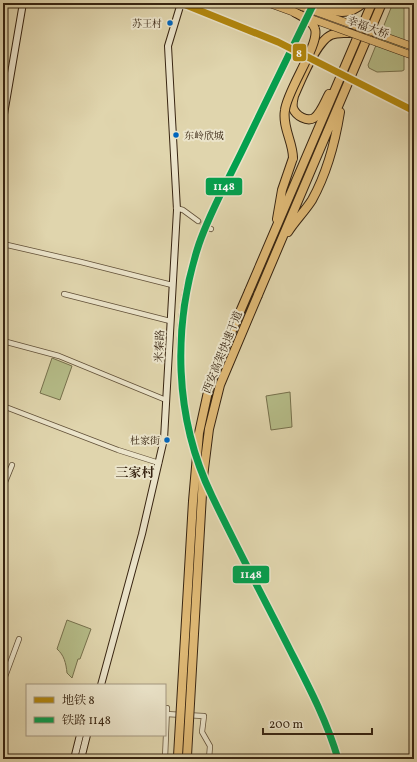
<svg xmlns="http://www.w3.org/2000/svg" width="417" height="762" font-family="Vollkorn,'Noto Serif SC',serif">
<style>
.green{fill:#b5bc88;stroke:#76704c}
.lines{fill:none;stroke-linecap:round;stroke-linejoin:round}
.street-tunnel{stroke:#beb28e;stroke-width:4.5;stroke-dasharray:4.5 2;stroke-linecap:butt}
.street-casing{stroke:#615038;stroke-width:6}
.secondary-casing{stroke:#372411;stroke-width:8}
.highway-casing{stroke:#372411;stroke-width:10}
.street{stroke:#ebe4ca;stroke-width:4.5}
.secondary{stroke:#ebe4ca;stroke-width:6}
.highway{stroke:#e0ba76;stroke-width:8}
.rail-casing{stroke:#372411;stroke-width:2.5}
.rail{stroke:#ebe4ca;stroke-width:1;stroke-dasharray:3;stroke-linecap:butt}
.primary-bridge-casing{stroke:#372411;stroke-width:8;stroke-linecap:butt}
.highway-bridge-casing{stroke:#372411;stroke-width:10;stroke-linecap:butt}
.primary-bridge{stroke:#e0ba76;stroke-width:7}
.highway-bridge{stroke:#e0ba76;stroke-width:8}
.rail-1-casing{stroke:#ebe4ca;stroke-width:10}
.rail-1{stroke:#03a04e;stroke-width:7}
.metro-1-casing{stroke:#ebe4ca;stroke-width:10}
.metro-1{stroke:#b2870d;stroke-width:7}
.bus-dot{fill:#0065bd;stroke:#ebe4ca;stroke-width:1.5}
.labels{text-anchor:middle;stroke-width:4;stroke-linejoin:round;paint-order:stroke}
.bus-label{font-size:10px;fill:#372411;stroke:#ebe4ca;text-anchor:end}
.street-label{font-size:11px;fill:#372411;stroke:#ebe4ca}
.quarter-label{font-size:13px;font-weight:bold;fill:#372411;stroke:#ebe4ca}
.line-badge{stroke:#ebe4ca;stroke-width:1.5}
.badge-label{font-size:11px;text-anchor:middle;font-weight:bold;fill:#fff}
</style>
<rect width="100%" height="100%" fill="#e0d5ad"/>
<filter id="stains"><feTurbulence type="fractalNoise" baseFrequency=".005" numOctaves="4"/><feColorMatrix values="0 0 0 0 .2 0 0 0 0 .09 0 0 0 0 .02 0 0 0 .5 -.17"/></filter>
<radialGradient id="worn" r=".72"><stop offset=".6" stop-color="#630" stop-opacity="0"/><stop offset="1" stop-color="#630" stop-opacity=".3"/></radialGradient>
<path class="green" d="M393 3H401L404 8V70L402 71 377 72 369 68 368 65Z
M52 358 72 366 60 400 40 393Z
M290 392 292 427 271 430 266 396Z
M67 620 91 629 80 659H78L72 678 67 673C66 663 64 655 57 649Z"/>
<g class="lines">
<path class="street-tunnel" d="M198 221 209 228"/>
<defs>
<path id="street" d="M176 208 183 210 198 221
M209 228 211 229
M3 244 81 262 172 285
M64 294 170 321
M3 341 59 356 166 400
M3 406 118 450 159 463
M3 487 12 465
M3 682 19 639
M165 714 204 716 202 732 210 746 209 759
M165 759 167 708"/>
<path id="secondary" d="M3 120 23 3
M101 685 142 534 164 439 177 210 168 46 181 3
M74 759 80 735
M81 759 87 735"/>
<path id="highway" d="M329 94C325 101 321 113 314 118 307 122 296 116 293 108 292 104 293 100 294 96 301 80 316 42 331 35 337 32 344 33 350 33
M277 219 282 190 293 158
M288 232C295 221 305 211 312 200 327 173 335 143 340 112
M249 291 372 3
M258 295 382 3"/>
</defs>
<use href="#street" class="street-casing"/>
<use href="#secondary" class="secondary-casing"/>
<use href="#highway" class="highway-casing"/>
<use href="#street" class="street"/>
<use href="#secondary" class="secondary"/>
<use href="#highway" class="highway"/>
<defs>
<path id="rail" d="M311 3 209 214C167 304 169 398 205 489 209 499 215 509 220 519 230 538 240 556 249 575 272 619 294 663 316 707L327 731 336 759"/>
</defs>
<use href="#rail" class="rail-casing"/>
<use href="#rail" class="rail"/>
<defs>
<path id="primary-bridge" d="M268 3 414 56
M292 3 414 47"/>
<path id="highway-bridge" d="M305 3C326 7 344 21 363 3
M293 158C293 142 282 127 285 110 287 90 320 44 315 29 313 21 301 16 294 12
M178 756 193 501 199 433 209 387 220 358 249 291
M187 756 203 477 209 429 220 385 258 295"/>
</defs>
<use href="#primary-bridge" class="primary-bridge-casing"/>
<use href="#highway-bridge" class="highway-bridge-casing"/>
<use href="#primary-bridge" class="primary-bridge"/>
<use href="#highway-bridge" class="highway-bridge"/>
<defs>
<path id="rail-1" d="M314 3C290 52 266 101 242 151 227 182 210 212 199 244 172 326 174 418 212 496 237 548 264 599 290 650 308 685 327 721 338 759"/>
</defs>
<use href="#rail-1" class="rail-1-casing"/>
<use href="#rail-1" class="rail-1"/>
<defs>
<path id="metro-1" d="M181 3 278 42 414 111"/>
</defs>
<use href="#metro-1" class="metro-1-casing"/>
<use href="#metro-1" class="metro-1"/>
</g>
<g class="bus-dot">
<circle cx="170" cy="23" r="3.5"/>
<circle cx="176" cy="135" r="3.5"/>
<circle cx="167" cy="440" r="3.5"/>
</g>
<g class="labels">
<g class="bus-label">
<text x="162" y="27">苏王村</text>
<text x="184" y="139" text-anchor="start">东岭欣城</text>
<text x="160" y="444">杜家街</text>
</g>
<g class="street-label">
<text transform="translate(368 27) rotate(20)" y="4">幸福大桥</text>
<text transform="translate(159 346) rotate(-87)" y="4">米秦路</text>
<text transform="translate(222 352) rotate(-68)" y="4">西安高架快速干道</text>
</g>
<g class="quarter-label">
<text x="135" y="477">三家村</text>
</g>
</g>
<g class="line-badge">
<rect x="292" y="43" width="15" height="19" rx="4" fill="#b2870d"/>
<rect x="205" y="177" width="38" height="19" rx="4" fill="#03a04e"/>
<rect x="232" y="565" width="38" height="19" rx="4" fill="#03a04e"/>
</g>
<g class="badge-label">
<text x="299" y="57">8</text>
<text x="224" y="190">1148</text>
<text x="251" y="578">1148</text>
</g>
<rect width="417" height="762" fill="none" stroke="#e0d5ad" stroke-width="16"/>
<rect x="4" y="4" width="409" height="754" fill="none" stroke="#372411" stroke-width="2"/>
<rect x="8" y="8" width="401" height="746" fill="none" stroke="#372411"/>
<rect x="26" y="684" width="140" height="52" fill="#ebe4ca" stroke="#a39780"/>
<rect x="34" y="697" width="20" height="6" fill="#b2870d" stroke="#a39780"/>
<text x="62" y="704" font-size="12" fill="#372411">地铁 8</text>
<rect x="34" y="717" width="20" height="6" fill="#03a04e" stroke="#a39780"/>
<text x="62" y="724" font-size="12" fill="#372411">铁路 1148</text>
<path d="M263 728v6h109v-6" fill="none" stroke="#372411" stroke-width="2"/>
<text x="269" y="728" font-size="12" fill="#372411" stroke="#ebe4ca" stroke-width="3" paint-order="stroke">200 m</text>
<rect width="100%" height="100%" filter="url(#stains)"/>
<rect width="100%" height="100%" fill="url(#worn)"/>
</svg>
